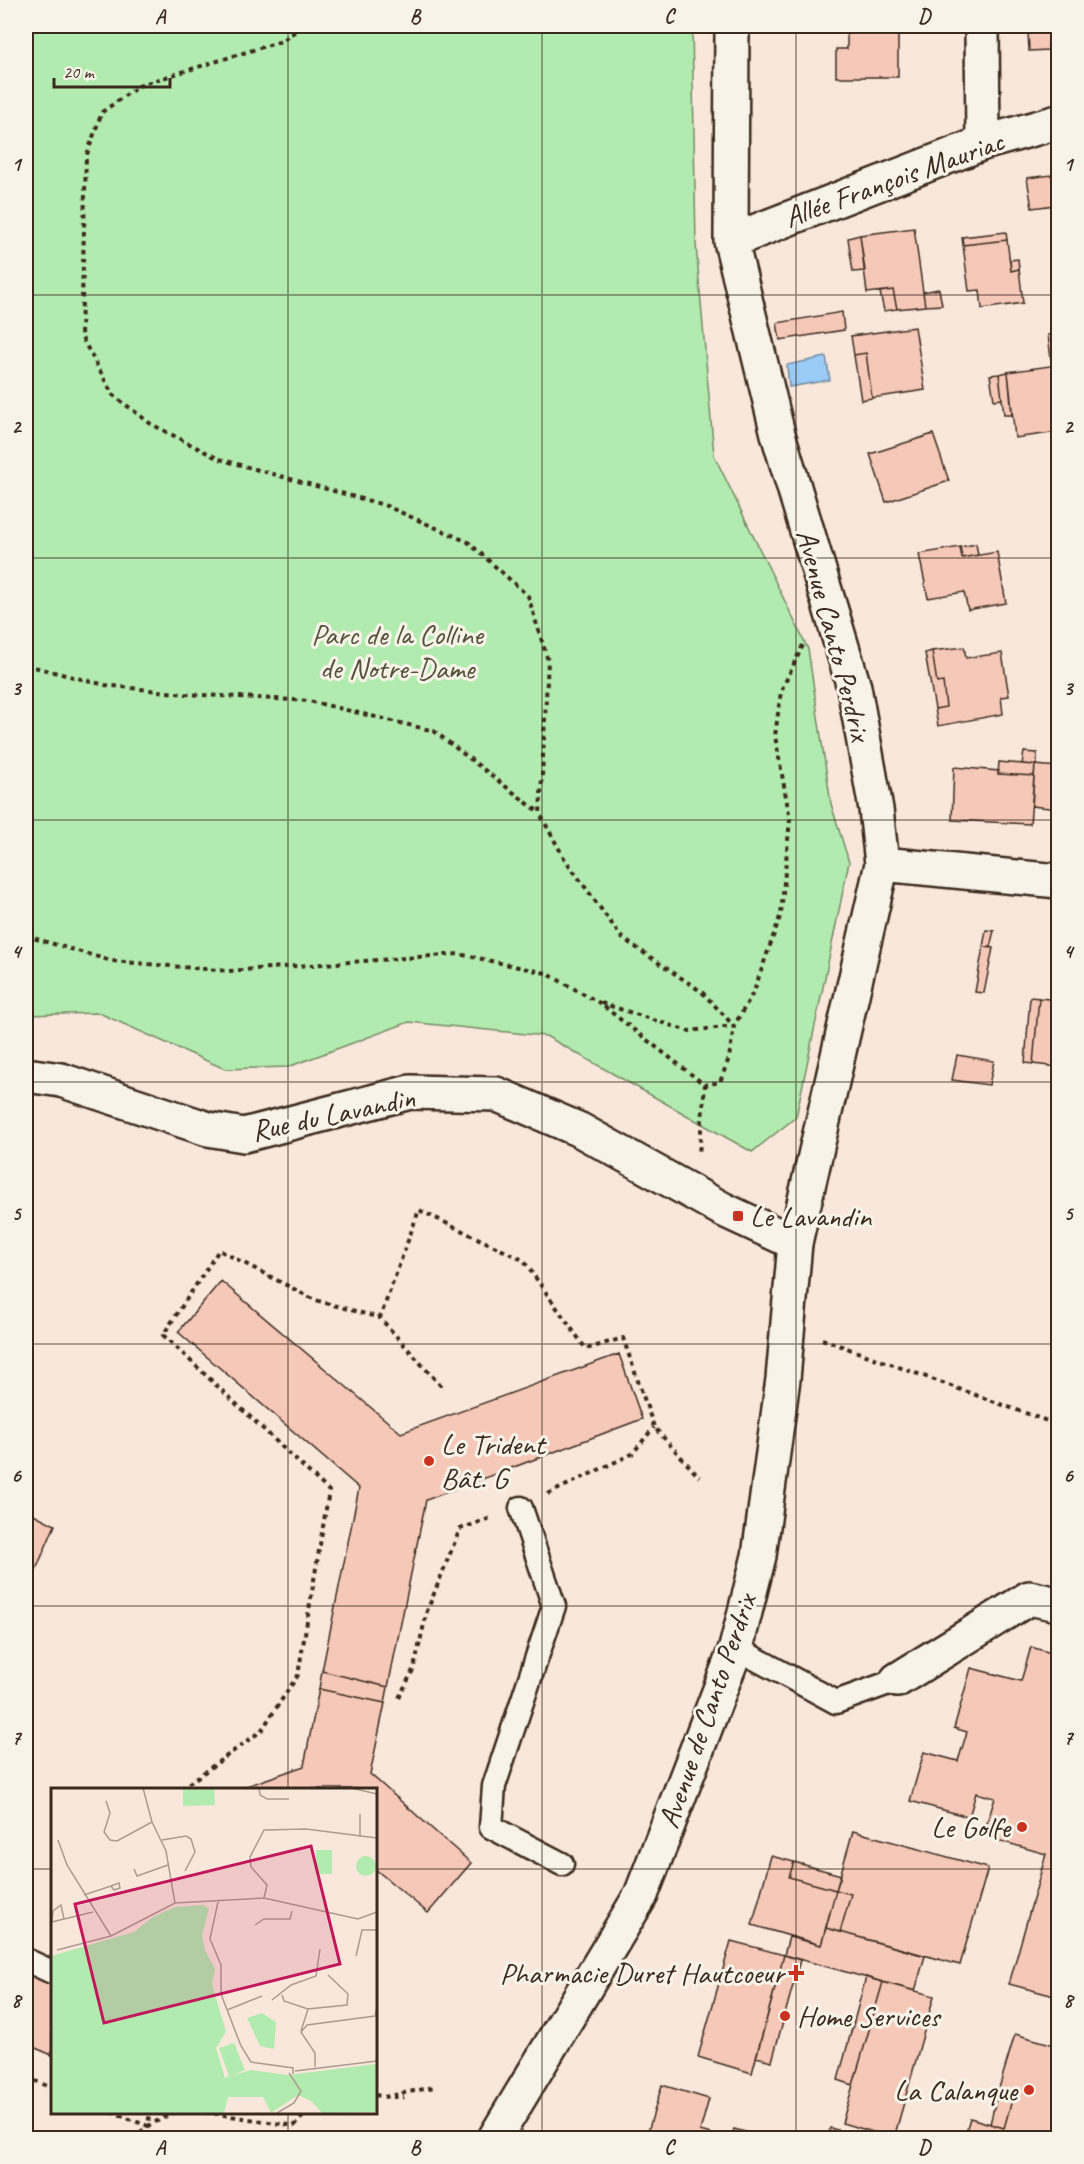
<svg xmlns="http://www.w3.org/2000/svg" width="1084" height="2164" font-family="Caveat,sans-serif">
<style>
.green{fill:#b2ebaf;stroke:#768a66;stroke-width:1.5}
.water{fill:#9accf7;stroke:#748ba0;stroke-width:1.5}
.building{fill:#f5c8b8;stroke:#3b2a1e;stroke-width:1.5}
.lines{fill:none;stroke-linecap:round;stroke-linejoin:round}
.service-casing{stroke:#3b2a1e;stroke-width:27}
.minor-casing{stroke:#3b2a1e;stroke-width:38}
.tertiary-casing{stroke:#3b2a1e;stroke-width:38}
.path{stroke:#3b2a1e;stroke-width:4;stroke-dasharray:4.5 4.5;stroke-linecap:butt}
.service{stroke:#f7f3e8;stroke-width:22}
.minor{stroke:#f7f3e8;stroke-width:33}
.tertiary{stroke:#f7f3e8;stroke-width:33}
.grid{fill:none;stroke:#3b2a1e;stroke-width:1.5;stroke-opacity:0.55}
.poi-dot{fill:#c8321e;stroke:#f7f3e8;stroke-width:2}
.labels{text-anchor:middle;stroke-width:6;stroke-linejoin:round;paint-order:stroke}
.street-label{font-size:30px;fill:#3b2a1e;stroke:#f7f3e8}
.park-label{font-size:30px;fill:#53513b;stroke:#f7f3e8}
.poi-label{font-size:30px;fill:#3b2a1e;stroke:#f7f3e8;text-anchor:start}
.inset-road{fill:none;stroke:#ac9b8f;stroke-width:1.5}
.view{fill:#c2185b;fill-opacity:0.15;stroke:#c2185b;stroke-width:3}
.inset-edge{fill:none;stroke:#3b2a1e;stroke-width:3}
.neatline{fill:none;stroke:#3b2a1e;stroke-width:2}
.grid-label{font-size:20px;text-anchor:middle;font-weight:bold;fill:#3b2a1e}
</style>
<rect width="100%" height="100%" fill="#f8e7da"/>
<filter id="ink" filterUnits="userSpaceOnUse"><feTurbulence type="fractalNoise" baseFrequency=".0167" numOctaves="2"/><feDisplacementMap in="SourceGraphic" scale="12" xChannelSelector="R" yChannelSelector="G"/><feConvolveMatrix kernelMatrix="1 2 1 2 8 2 1 2 1" color-interpolation-filters="sRGB"/></filter>
<g filter="url(#ink)">
<path class="green" d="M26 26H692L696 245 714 455 808 649 831 804 849 862 796 1117 752 1152 546 1036 409 1022 288 1067 225 1069 99 1013 26 1015Z"/>
<path class="water" d="M826 357 830 380 789 387 787 365Z"/>
<path class="building" d="M847 26H898V77H836V49H847Z
M1028 26H1058V49L1048 50 1049 29 1028 31Z
M1049 29 1048 50 1029 51 1028 31Z
M1052 175 1055 205 1032 208 1027 178Z
M1058 225V277H1057L1051 226Z
M914 228 925 306 897 309 893 290 867 293 860 235Z
M1006 232 1007 240 963 245 962 237Z
M860 235 865 271 853 272 848 238Z
M1007 240 1011 271 1019 269 1023 303 982 309 980 290 969 291 963 245Z
M1018 259 1019 269 1011 271 1010 260Z
M939 289 942 305 925 306 923 292Z
M893 290 897 309 884 311 880 292Z
M842 312 844 330 780 340 777 323Z
M915 327 925 390 872 398 866 353 854 355 851 336Z
M1058 334V358L1051 359 1048 335Z
M866 353 872 398 861 400 854 355Z
M1057 365 1058 432 1015 438 1008 372Z
M1008 372 1012 415H1004L999 374Z
M999 374 1002 399 994 400 990 375Z
M933 434 949 481 886 502 870 454Z
M976 544 978 555 962 558 960 547Z
M960 547 962 558 997 552 1006 603 968 610 964 592 928 598 919 554Z
M964 647 966 658 1002 653 1009 696 1001 697 1003 714 938 726 935 709 946 707 943 682 937 683 932 651Z
M932 651 937 683 943 682 946 707 935 709 925 653Z
M1024 752 1037 753V765L1022 764Z
M999 762 1035 765 1034 776 998 774Z
M1035 765 1058 767V809L1032 806Z
M954 767 999 771 998 774 1034 776 1030 824 952 820Z
M986 930 994 931 990 947H983Z
M1057 933H1058V983H1052Z
M983 947 993 948 984 993 975 992Z
M1030 997 1039 998 1033 1064 1025 1063Z
M1039 998 1058 1000V1067L1033 1064Z
M957 1055 994 1061 989 1085 952 1080Z
M221 1281 401 1433 619 1354 642 1419 426 1500 388 1687 322 1671 359 1488 178 1332Z
M26 1510 55 1525 29 1586 26 1584Z
M1031 1647 1058 1655V1997L1009 1984 1046 1854 983 1836 995 1798 976 1793 969 1817 910 1801 924 1752 958 1761 967 1732 954 1728 971 1668 1021 1681Z
M322 1671 388 1687 385 1703 319 1689Z
M319 1689 385 1703 370 1774 471 1863 428 1913 375 1869V1789H238L304 1766Z
M853 1831 988 1868 960 1965 840 1932 851 1894 836 1890Z
M771 1856 794 1862 789 1877 836 1890 821 1945 752 1925Z
M794 1862 841 1875 836 1890 789 1877Z
M836 1890 851 1894 840 1932 826 1928Z
M826 1928 925 1956 915 1991 784 1955 789 1937 821 1945Z
M731 1941 784 1955 752 2073 698 2057Z
M784 1955 800 1960 772 2061 756 2057Z
M26 1969 52 1981V2055L26 2044Z
M866 1977 883 1982 853 2085 838 2080Z
M883 1982 934 1996 894 2138 842 2123Z
M1015 2034 1058 2046V2074L1055 2084 1058 2085V2138H964L970 2118 1004 2128 1012 2100 997 2095Z
M662 2085 709 2099 700 2131 726 2138H646Z
M997 2095 1012 2100 1004 2128 990 2124Z
M830 2128 867 2138H827Z
M734 2129 768 2138H731Z"/>
<g class="lines">
<defs>
<path id="service" d="M521 1508 554 1606 494 1786 491 1827 562 1864
M736 1648 836 1702 897 1680
M26 1960 52 1972"/>
<path id="minor" d="M732 26 731 241 778 434 854 687 876 809 882 864 795 1243
M982 26 983 143
M731 241 983 143 1058 122
M882 864 1058 881
M897 1680 1029 1598 1058 1604"/>
<path id="tertiary" d="M26 1075 61 1080 208 1129 244 1135 410 1092 496 1094 580 1130 724 1210 795 1243 783 1379 759 1556 736 1648 641 1895 495 2138"/>
</defs>
<use href="#service" class="service-casing"/>
<use href="#minor" class="minor-casing"/>
<use href="#tertiary" class="tertiary-casing"/>
<path class="path" d="M302 26 282 41 140 85 102 112 86 157 81 336 113 395 151 424 219 459 384 505 468 542 528 596 548 661 540 814 564 858 622 938 702 992 734 1026 729 1058 720 1082 705 1085
M26 665 105 685 186 694 309 701 434 731 540 813
M26 936 112 961 229 971 459 954 546 973 598 1002 705 1085 699 1154
M601 1003 688 1031 734 1026 754 991 781 914 790 819 775 736 781 691 803 645
M822 1339 1058 1425
M441 1386 380 1318 419 1210 523 1260 586 1349 623 1338 654 1427 699 1477
M548 1494 632 1454 654 1427
M399 1698 414 1668 427 1611 460 1529 491 1518
M181 1789 261 1731 298 1675 329 1491 163 1335 219 1250 315 1300 380 1318
M26 2077 52 2088
M375 2095 386 2097
M384 2097 434 2087
M393 2097H404
M111 2112 148 2126 150 2112
M205 2112 294 2126 307 2112
M133 2138 148 2126 174 2112"/>
<use href="#service" class="service"/>
<use href="#minor" class="minor"/>
<use href="#tertiary" class="tertiary"/>
</g>
</g>
<path class="grid" d="M288 26V1789M542 26V2138M796 26V2138M26 295H1058M26 558H1058M26 820H1058M26 1082H1058M26 1344H1058M26 1606H1058M26 1869H52M375 1869H1058M288 2112V2138"/>
<g class="poi-dot">
<rect x="732" y="1210" width="12" height="12" rx="3"/>
<circle cx="429" cy="1461" r="6"/>
<circle cx="1022" cy="1827" r="6"/>
<path d="M793 1964h6v6h6v6h-6v6h-6v-6h-6v-6h6z"/>
<circle cx="785" cy="2016" r="6"/>
<circle cx="1029" cy="2090" r="6"/>
</g>
<g class="labels">
<g class="street-label">
<text transform="translate(894 179) rotate(-20)" y="10">Allée François Mauriac</text>
<text transform="translate(834 635) rotate(75)" y="10">Avenue Canto Perdrix</text>
<text transform="translate(333 1114) rotate(-12)" y="10">Rue du Lavandin</text>
<text transform="translate(707 1711) rotate(-71)" y="10">Avenue de Canto Perdrix</text>
</g>
<g class="park-label">
<text x="397" y="644">Parc de la Colline<tspan x="397" dy="34">de Notre-Dame</tspan></text>
</g>
<g class="poi-label">
<text x="750" y="1226">Le Lavandin</text>
<text x="441" y="1454">Le Trident<tspan x="441" dy="34">Bât. G</tspan></text>
<text x="1010" y="1837" text-anchor="end">Le Golfe</text>
<text x="784" y="1983" text-anchor="end">Pharmacie Duret Hautcoeur</text>
<text x="797" y="2026">Home Services</text>
<text x="1017" y="2100" text-anchor="end">La Calanque</text>
</g>
</g>
<g transform="translate(51 1788)">
<rect width="326" height="326" fill="#f8e7da"/>
<path d="M132 0H163L164 17 132 18ZM265 62H281V86H265ZM305 78a10 10 0 1 1 20 0a10 10 0 1 1-20 0ZM153 117 158 121 151 147 154 162 164 181 161 196 175 244 165 260 174 290 178 288 168 260 183 255 194 282 180 288 200 282 237 287 325 276V324L271 325 260 313 247 307 220 325 212 309H177L173 325H0V168L83 144 102 129 124 119ZM211 225 225 234 223 261 209 258 196 230Z" fill="#b2ebaf"/>
<path class="inset-road" d="M92 0 101 34 115 63 124 115M208 0 209 7 216 11H238M300 0 326 6M55 13 59 25 53 44 59 52 66 53 101 34M309 26V49M7 52 16 77 60 148M111 52 135 48 140 51 144 64 134 83M83 81 86 88 117 77M33 107 60 98 68 95 69 100 63 102 60 98M213 110 216 97 200 79 199 69 213 42 255 41 326 50M167 114 159 151 170 177V206L190 258 200 274 242 280V286M13 131 10 117 2 123 1 134 13 131 42 124M204 137 213 131H239L241 123M6 162 60 148 124 115 213 110 307 131 326 124M305 168 311 142H326M231 207 233 213 257 221M221 212 240 197 265 188 269 161M176 222 211 208M250 243 257 221 296 217 297 206 277 187M264 279V265L250 244 256 237 324 228 326 219M244 283 326 273M226 325 243 315 250 303 238 285"/>
<path class="view" d="M260 58 289 176 53 235 24 116Z"/>
<rect width="326" height="326" class="inset-edge"/>
</g>
<rect width="1084" height="2164" fill="none" stroke="#f7f3e8" stroke-width="66"/>
<path d="M54 78v9h116v-9" fill="none" stroke="#3b2a1e" stroke-width="3"/>
<text x="63" y="78" font-size="18" fill="#3b2a1e" stroke="#f7f3e8" stroke-width="4.5" paint-order="stroke">20 m</text>
<rect x="33" y="33" width="1018" height="2098" class="neatline"/>
<g class="grid-label">
<text x="160" y="23">A</text>
<text x="415" y="23">B</text>
<text x="669" y="23">C</text>
<text x="924" y="23">D</text>
<text x="16" y="171">1</text>
<text x="1068" y="171">1</text>
<text x="16" y="433">2</text>
<text x="1068" y="433">2</text>
<text x="16" y="695">3</text>
<text x="1068" y="695">3</text>
<text x="16" y="958">4</text>
<text x="1068" y="958">4</text>
<text x="16" y="1220">5</text>
<text x="1068" y="1220">5</text>
<text x="16" y="1482">6</text>
<text x="1068" y="1482">6</text>
<text x="16" y="1744">7</text>
<text x="1068" y="1744">7</text>
<text x="16" y="2007">8</text>
<text x="1068" y="2007">8</text>
<text x="160" y="2154">A</text>
<text x="415" y="2154">B</text>
<text x="669" y="2154">C</text>
<text x="924" y="2154">D</text>
</g>
</svg>
